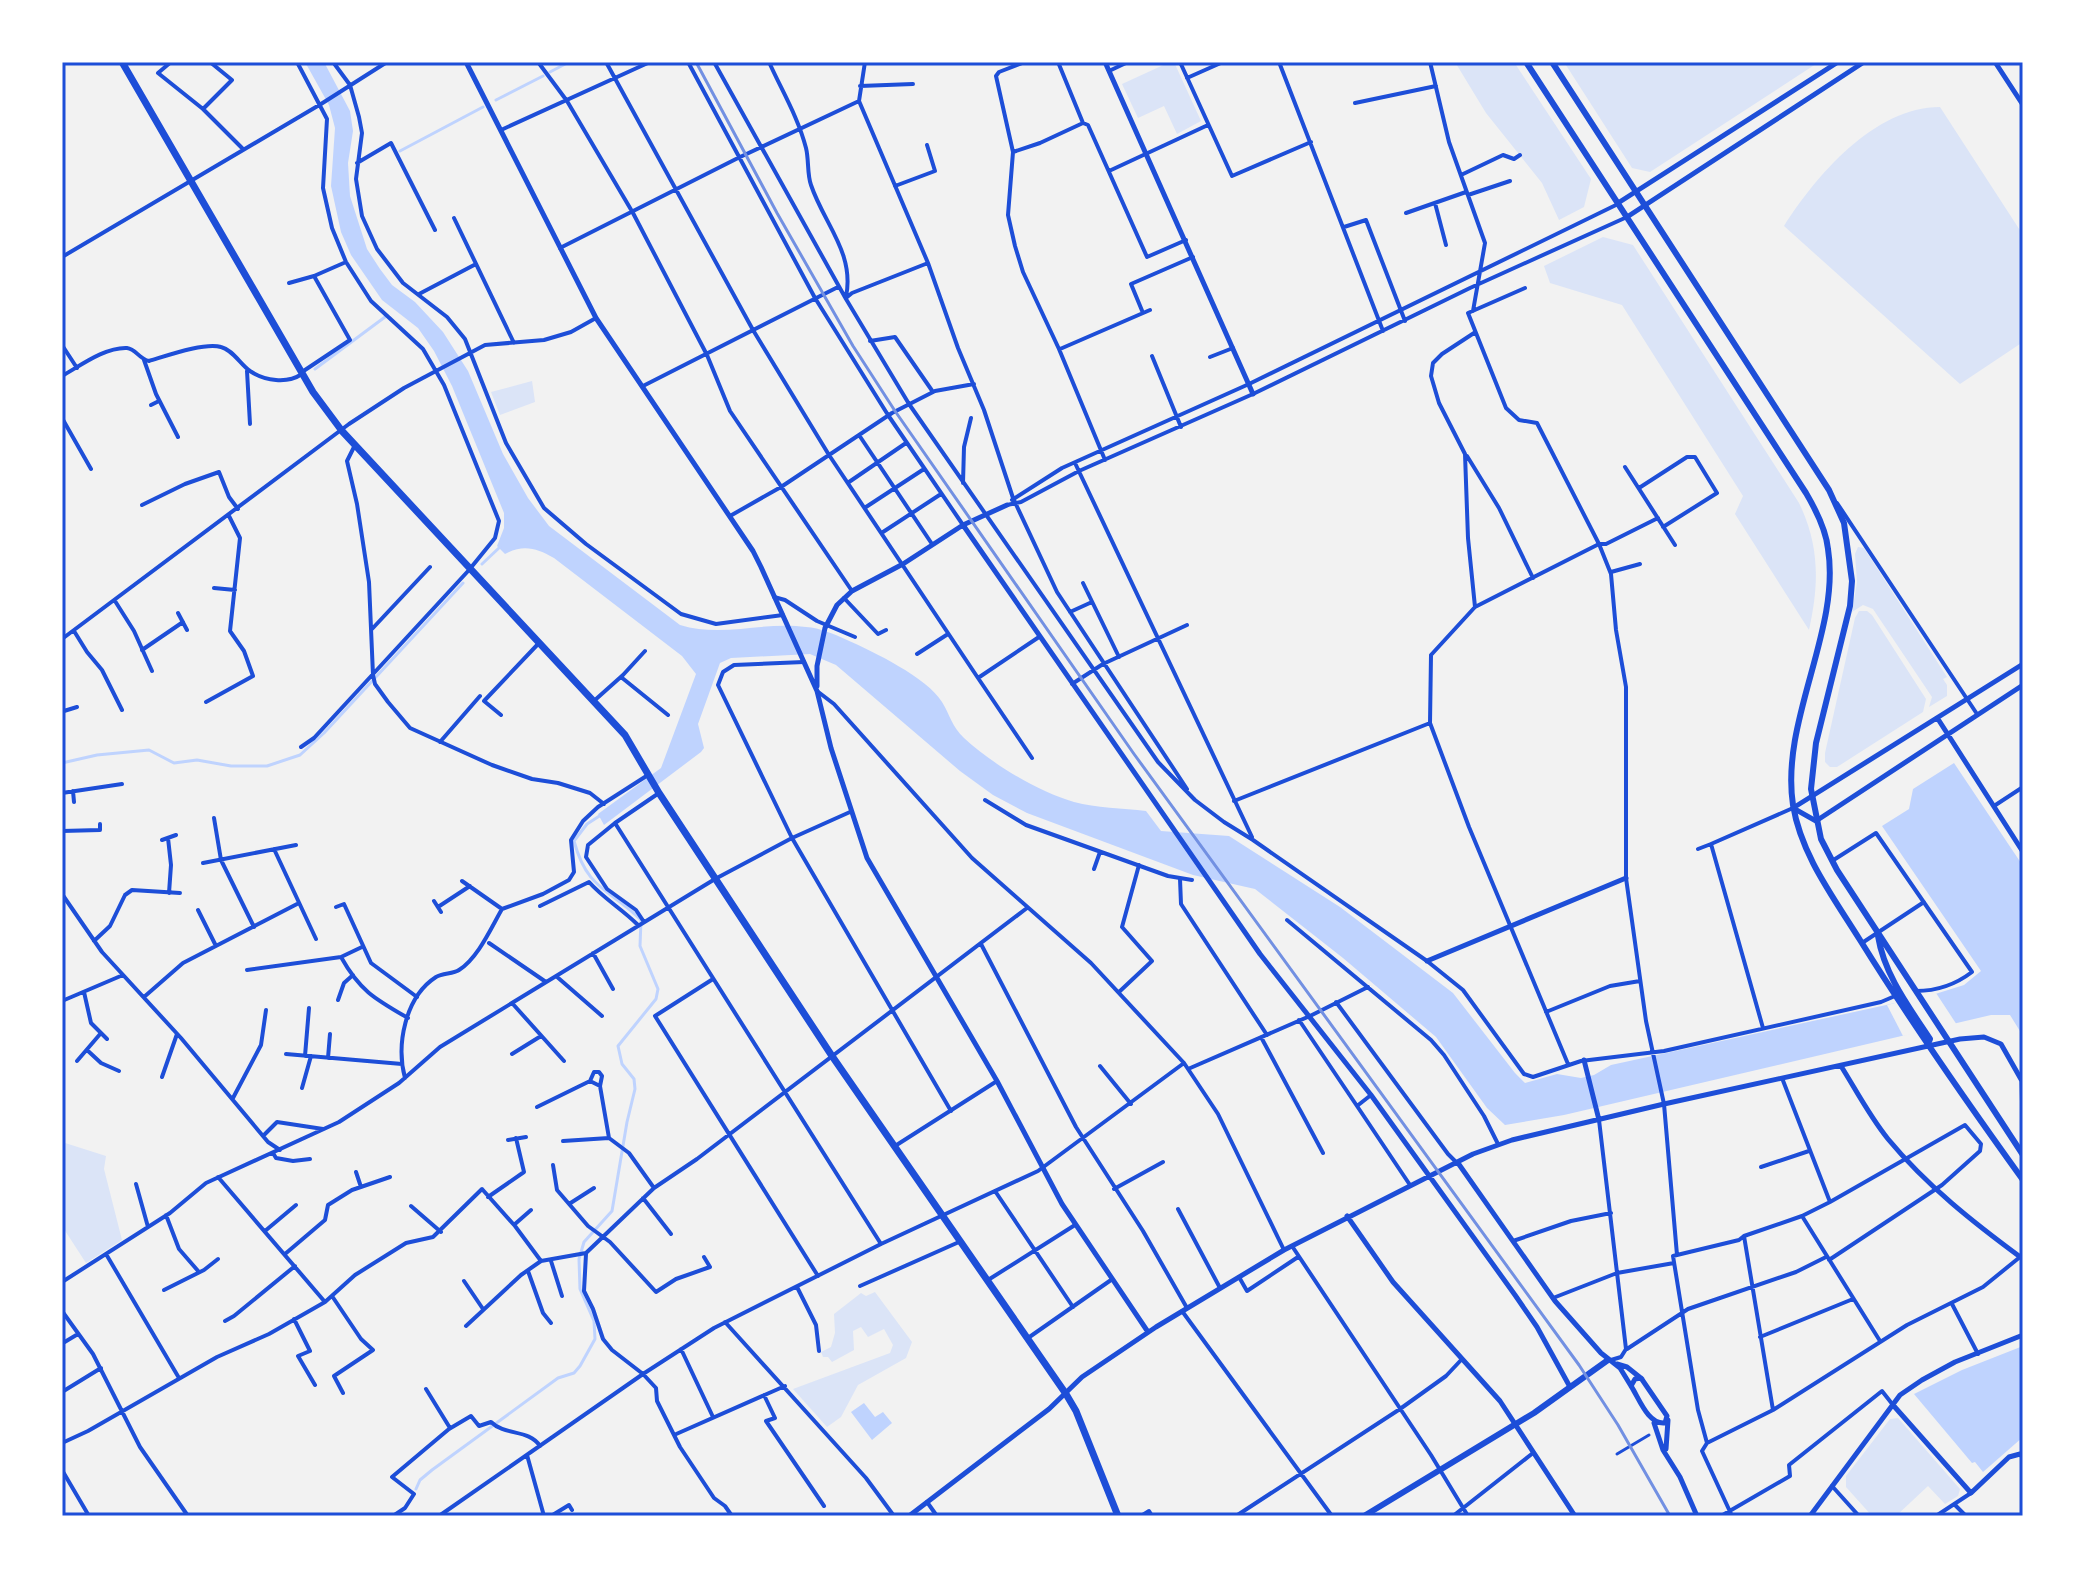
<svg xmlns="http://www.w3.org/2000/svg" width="2085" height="1578" font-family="'Exo 2',sans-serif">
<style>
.green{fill:#dbe4f7}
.water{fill:#bfd3fe}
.pier{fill:#f2f2f2}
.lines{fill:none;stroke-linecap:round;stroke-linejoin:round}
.stream{stroke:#bfd3fe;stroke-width:3}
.pedestrian{stroke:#1d4ed8;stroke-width:3}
.minor{stroke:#1d4ed8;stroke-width:4}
.tertiary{stroke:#1d4ed8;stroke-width:5}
.secondary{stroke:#1d4ed8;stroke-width:6}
.primary{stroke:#1d4ed8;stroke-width:7}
.rail{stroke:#7290e2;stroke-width:3}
.neatline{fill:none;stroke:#1d4ed8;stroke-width:3}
</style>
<rect width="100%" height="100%" fill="#f2f2f2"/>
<path class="green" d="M1170 62H1174L1201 121 1177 134 1164 106 1138 118 1122 84Z
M1455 62H1514L1591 179 1584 207 1559 220 1542 183 1486 113Z
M1564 62H1819L1650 172 1632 168Z
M1940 107 2023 235V342L1960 384 1784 226C1816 176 1874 107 1940 107Z
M1603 237 1633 245 1799 503C1820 546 1819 585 1809 630L1735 514 1743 496 1622 305 1550 283 1544 266Z
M532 381 535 402 500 415 491 392Z
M1858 547 1864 548 1947 677 1943 679 1947 685V696L1929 707 1932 697 1873 609 1863 605 1852 612 1857 582 1855 554Z
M1859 611H1867L1872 615 1926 699 1923 712 1837 767H1830L1825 762V753L1855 618Z
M62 1142 106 1156 104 1169 122 1240 86 1263 62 1226Z
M875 1292 912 1342 906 1358 858 1385 841 1417 827 1427 793 1389 890 1353 893 1345 884 1329 868 1337 861 1327 853 1331 854 1350 832 1362 828 1357H823L821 1352 831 1347 835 1333 834 1314 861 1293 866 1296Z
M1898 1418 1960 1489 1958 1496 1945 1504 1928 1486 1896 1516H1872L1846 1487V1476L1890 1419Z"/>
<path class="water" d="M305 62H324L350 111 353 131 348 163 350 196 367 249 380 269 392 285 415 302 443 332 468 371 503 454 528 498 549 526 680 625C723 638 763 621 806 627 820 628 834 634 847 640 872 651 928 678 942 702 950 715 952 727 964 738 991 763 1038 792 1074 802 1096 808 1123 808 1146 811L1161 831 1229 836 1340 907 1453 993 1515 1073 1525 1083 1557 1074 1581 1078 1594 1075 1611 1065 1932 995 1964 985 1981 971 1882 826 1909 809 1913 789 1954 763 2023 866V1036L2010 1015H1991L1564 1115 1505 1125 1487 1108 1436 1037 1343 958 1255 889 1193 875 1027 813 993 795 960 771 836 665 810 654 731 658 720 663 698 724 704 748 701 752 604 825 598 814 661 768 696 674 682 656 554 558C537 548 523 544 505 554L497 546 504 528V513L452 386 434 351 418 328 382 300 351 255 341 232 331 186 335 128 329 105Z
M2023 1346V1437L1983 1472 1975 1462 1972 1463 1914 1394 1962 1370Z
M864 1403 875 1417 883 1412 892 1423 872 1440 851 1412Z"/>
<path class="pier" d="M1936 993 1957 1025 1903 1036 1887 1005Z"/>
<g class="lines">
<path class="stream" d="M550 72 569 62
M496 100 543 76
M400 151 483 107
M315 369 385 317
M482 564 500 547
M62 763 97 755 149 750 174 763 197 760 231 766H267L300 755 324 733 463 583
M416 1489 420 1480 432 1470 558 1378 574 1373 580 1366 595 1339 594 1321 580 1289 579 1259 584 1242 612 1211 627 1122 635 1089 634 1079 622 1064 618 1046 656 999 658 989 640 946 641 920C610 889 587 890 574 841L587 824 601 815"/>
<path class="pedestrian" d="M1617 1454 1649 1435"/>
<path class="minor" d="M171 62 158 73 203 109
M210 62 232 80 203 109 242 148
M297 62 327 119 323 188 332 228 346 262 371 301 423 349 444 385 499 521 495 538 469 570 314 738 301 747
M333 62 350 85 359 117 362 133 356 179 362 216 377 249 403 283 447 317 465 339 506 443 544 508 586 544 681 614 716 624 783 615
M538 62 567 101 633 213 707 355 730 411 852 591
M606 62 753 330 829 455 978 678 1039 637
M688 62 815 298 888 415 963 525
M714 62 846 299 909 404 1158 762 1195 800 1224 822 1253 840 1427 961 1463 990 1524 1074 1533 1077 1581 1061 1664 1051 1881 1002 1895 996
M769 62C782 91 798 117 806 148 809 160 807 174 811 185 824 224 855 253 846 297
M865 62 859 101 928 263 958 348 984 410 1013 498 1057 592 1187 789
M1025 62 999 72 996 76 1013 152 1008 215 1015 246 1023 272 1059 349 1105 460
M1180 62 1232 176 1311 142
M1279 62 1383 331
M1430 62 1449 142 1485 243 1473 311
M1109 71 1128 62
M1187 78 1223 62
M860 86 913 84
M1355 103 1436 86
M1083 123 1088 125 1147 257 1186 240
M501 130 650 62
M1013 152 1040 143 1083 123 1058 62
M357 163 391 143 435 230
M1109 171 1208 125
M1461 175 1503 155 1514 159 1520 155
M895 186 935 171 927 145
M1468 195 1510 181
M1435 203 1446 245
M1406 213 1466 192
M454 218 514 343
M1344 227 1366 220 1405 321
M560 248 738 158 859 101
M62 257 321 104 387 62
M289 283 314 276
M1525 288 1468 313 1506 408 1519 420 1537 423 1599 544 1611 574 1616 630 1626 687V878L1646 1021 1664 1104 1677 1255 1673 1256 1698 1410 1707 1443 1702 1451 1732 1516
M419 294 476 264
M846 298 852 293 928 263
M1143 313 1131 284 1193 257
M1474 333 1442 354 1433 363 1431 376 1439 403 1465 454 1468 538 1475 607
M870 341 895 337 933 392
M62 345 77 368
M1060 349 1150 310
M1152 356 1181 427
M1210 357 1233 348
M144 360 156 394 178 437
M247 371 250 424
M302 372 350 340 314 276 346 262
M62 376C80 366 105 347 127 348 136 349 139 359 149 361 166 356 205 342 221 347 233 350 240 364 250 371 265 381 287 384 302 374
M643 386 838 287
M151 405 159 401
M62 418 91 469
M859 435 932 544
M354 447 347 461 357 504 369 582 373 675 375 684 388 702 410 728 492 765 532 779 558 783 590 793 604 804
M1467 456 1499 508 1533 578
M1075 463 1252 837
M1625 467 1675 545
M849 482 906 443
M963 483 964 447 971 418
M1639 488 1687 457H1695L1717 493 1663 527
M1012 500 1062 468 1249 384 1618 204
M1837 503 1977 714
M142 505 185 484 219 472 229 497 238 509
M1007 505 1021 502 1079 471 1253 394 1470 288 1627 217
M866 507 924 469
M730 516 781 487 892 413 935 391 974 384
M883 532 941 494
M1611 572 1640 564
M1083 583 1119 657
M214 588 235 590
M774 597 785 600 817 621 855 637
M844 598 878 634 886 630
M115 601 134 631 152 671
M1070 612 1092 602
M178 613 187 630
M372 629 430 567
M74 631 87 652 102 670 122 710
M62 639 349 424 404 388 485 345 544 340 571 332 596 318
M142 650 183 622
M917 654 948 634
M804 662 734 665 723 672 718 685 792 838 951 1111
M621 677 668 715
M978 678 1032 758
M1072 684 1103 664 1187 625
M817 691 834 704 972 858 1091 963 1184 1063 1218 1114 1284 1250
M595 700 623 675 645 651
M206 702 253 676 244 651 230 631 240 538 229 516
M62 707 64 711 77 707
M501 715 484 701 539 643
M440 742 480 696
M73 791 74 802
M62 793 122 784
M659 793 615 823 881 1244
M985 800 1026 825 1168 876 1192 880
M1234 801 1430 723
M1994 806 2023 787
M214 818 221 860 254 927
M615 823 588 845 586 857 607 889 636 910 644 922
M62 831 100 830V824
M168 838 171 865 169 893
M162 840 176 835
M274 849 316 939
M1698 849 1711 844
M1832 861 1876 833 1972 972C1955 985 1937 991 1916 991
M203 863 296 845
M1094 869 1100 852
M1180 879 1181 904 1267 1035
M462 881 502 909
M62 894 102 952 181 1038 268 1142 280 1150
M434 901 441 912
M540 906 589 882C603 898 622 909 638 925
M336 907 344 904 371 963 417 997
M438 907 470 886
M198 910 216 946
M1287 920 1431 1040 1444 1055 1484 1116 1498 1144
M94 941 110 926 125 895 132 890 180 893
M489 943 546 982
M1862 943 1924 902
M981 944 1076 1127 1143 1231 1187 1308
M593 953 613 989
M341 957C360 991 375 999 408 1018
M247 970 341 957 362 947
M556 976 602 1016
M713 979 655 1016 818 1276
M84 992 91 1023 107 1039
M1119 992 1152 961 1122 927 1139 865
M144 997 183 963 299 903
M338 1000 344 983 353 975
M62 1001 123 975
M1336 1002 1448 1154 1457 1163
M512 1003 564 1061
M1546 1012 1610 986 1640 981
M1299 1020 1357 1106 1371 1095
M1763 1028 1711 844 1793 808
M1261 1037 1323 1153
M87 1050 101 1063 119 1071
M286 1054 402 1064
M512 1054 541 1036
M305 1056 309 1008
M328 1058 330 1034
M77 1061 101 1033
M1568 1064 1469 827 1430 723 1431 655 1475 607 1599 544H1606L1658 518
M1100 1066 1131 1104
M1188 1069 1310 1016 1368 987
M162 1077 177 1034
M405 1078C396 1045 405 997 436 977 443 973 453 974 459 970 478 958 491 928 502 909L543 894 569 880 574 872 571 840 583 821 598 807 648 775
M1782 1078 1830 1202
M600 1086 590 1081 594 1072H599L602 1076 600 1086 609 1138
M302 1088 311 1056
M233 1098 261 1045 266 1010
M1357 1106 1410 1185
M537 1107 590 1081
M1599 1120 1626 1349 1621 1357 1611 1360
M264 1135 277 1122 323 1129
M508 1140 526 1137
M563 1141 609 1138 629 1153 654 1188
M895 1146 997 1081
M273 1153 276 1158 293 1161 310 1159
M553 1165 557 1190 588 1226 610 1242 656 1292 676 1279 710 1267 704 1257
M1761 1167 1809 1151
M356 1172 361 1187
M218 1177 325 1302
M136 1184 148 1227
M1114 1189 1163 1162
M995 1191 1073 1307
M488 1197 524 1172 516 1138
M643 1198 671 1234
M569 1204 594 1188
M411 1206 441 1232
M1178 1209 1220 1288
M166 1215 179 1249 199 1272
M1802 1216 1880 1341
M515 1224 531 1210
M265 1231 296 1205
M1744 1236 1773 1410
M1513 1241 1571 1221 1611 1213
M1292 1246 1431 1455 1468 1516
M106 1254 179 1378
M285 1254 325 1220 328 1205 352 1190 390 1177
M586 1254 584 1291 593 1309 603 1339 612 1350 643 1374 656 1388 657 1401 680 1447 714 1498 725 1506 732 1516
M1677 1255 1739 1240 1744 1236 1802 1216 1830 1202 1965 1125 1981 1144 1980 1151 1942 1185 1829 1260
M551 1261 562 1296
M528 1271 543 1313 551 1323
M1239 1277 1247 1291 1298 1257
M988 1280 1075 1225
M464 1281 483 1309
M62 1282 170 1213 206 1183 339 1122 399 1083 440 1047 715 879 792 838 850 812
M860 1286 959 1242
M797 1287 816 1325 819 1351
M164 1290 204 1270 218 1259
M332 1296 361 1339 373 1350 334 1376 343 1393
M1553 1298 1617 1273 1674 1263
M1952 1304 1978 1354
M62 1311 93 1354 140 1447 188 1516
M1182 1311 1332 1516
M294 1319 310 1351 298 1356 315 1385
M225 1321 234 1316 295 1266
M725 1322 866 1478 894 1516
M466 1326 521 1275 541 1261
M1760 1337 1853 1299
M1028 1338 1111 1280
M63 1343 78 1334
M681 1349 713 1417
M1627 1349 1688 1309 1796 1272 1826 1257
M426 1389 450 1428
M62 1392 101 1368
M764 1395 775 1418 766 1421 824 1506
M674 1435 785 1386
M62 1443 88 1431 217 1357 269 1334 325 1302 355 1275 406 1243 433 1237 482 1189 515 1226 541 1261 586 1253 654 1188 697 1159 1027 908
M1707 1443 1773 1410 1907 1325 1983 1287 2020 1257
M527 1455 544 1516
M62 1470 89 1516
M1832 1486 1859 1516
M927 1502 937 1516
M1955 1505 1966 1516
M393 1516 405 1508 414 1494 392 1477 449 1429 471 1416 479 1426 491 1422C505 1436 529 1429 540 1446
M439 1516 643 1374 714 1328 881 1244 1038 1171 1184 1063
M551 1516 569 1505 572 1510
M1141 1516 1149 1511 1152 1516
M1236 1516 1400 1409 1446 1376 1462 1359
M1453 1516 1533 1453
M1721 1516 1790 1476 1789 1465 1882 1391 1893 1405
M1936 1516 1971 1493"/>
<path class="tertiary" d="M466 62 596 318 753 551 761 567 817 691 831 748 867 858 997 1081 1062 1204 1148 1332
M1105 62 1253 394
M1995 62 2023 105
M1618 203 1838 62
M1627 217 1864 62
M963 525 1260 954 1371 1095 1515 1295 1537 1327 1570 1387
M2023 664 1793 808 1816 821 2023 685
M817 686V666L825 628 837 605 852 591 903 564 963 525 1007 505
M1938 719 2023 852
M1427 961 1626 878
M1584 1060 1599 1120
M1841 1066C1856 1090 1870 1117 1888 1139 1927 1186 1974 1223 2023 1259
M1458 1163 1555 1301 1601 1353 1620 1368 1631 1386
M1347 1216 1393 1282 1500 1401 1575 1516
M1617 1364 1627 1367 1642 1379
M1641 1378 1667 1416 1665 1423C1648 1425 1639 1398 1631 1386L1635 1379Z
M1893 1405 1971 1493 2009 1457 2020 1454 2023 1457
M1654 1423 1663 1450 1680 1477 1697 1516
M1666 1449 1668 1420
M909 1516 1049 1409 1082 1377 1156 1327 1284 1250 1473 1154 1512 1140 1664 1104 1960 1039 1984 1037 2001 1044 2022 1081 2023 1122
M1810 1516 1900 1395 1922 1380 1955 1362 2023 1335"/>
<path class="secondary" d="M1526 62 1806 493C1816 510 1826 529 1828 549 1841 630 1780 721 1793 805 1801 855 1834 898 1860 940 1911 1022 1966 1101 2023 1180
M1552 62 1829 490 1844 523 1852 581 1850 606 1816 743 1811 789 1821 839 1837 870 2023 1155
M1878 936C1884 974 1909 1007 1930 1039L1927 1046
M1364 1516 1534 1413 1608 1360"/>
<path class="primary" d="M122 62 313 392 342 431 625 735 659 793 832 1056 1066 1394 1076 1411 1118 1516"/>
<path class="rail" d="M696 62 777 213 853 346 895 411 1134 754 1579 1365 1618 1425 1670 1516"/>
</g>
<rect width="2085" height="1578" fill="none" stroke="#ffffff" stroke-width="128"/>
<rect x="64" y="64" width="1957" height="1450" class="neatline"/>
</svg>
